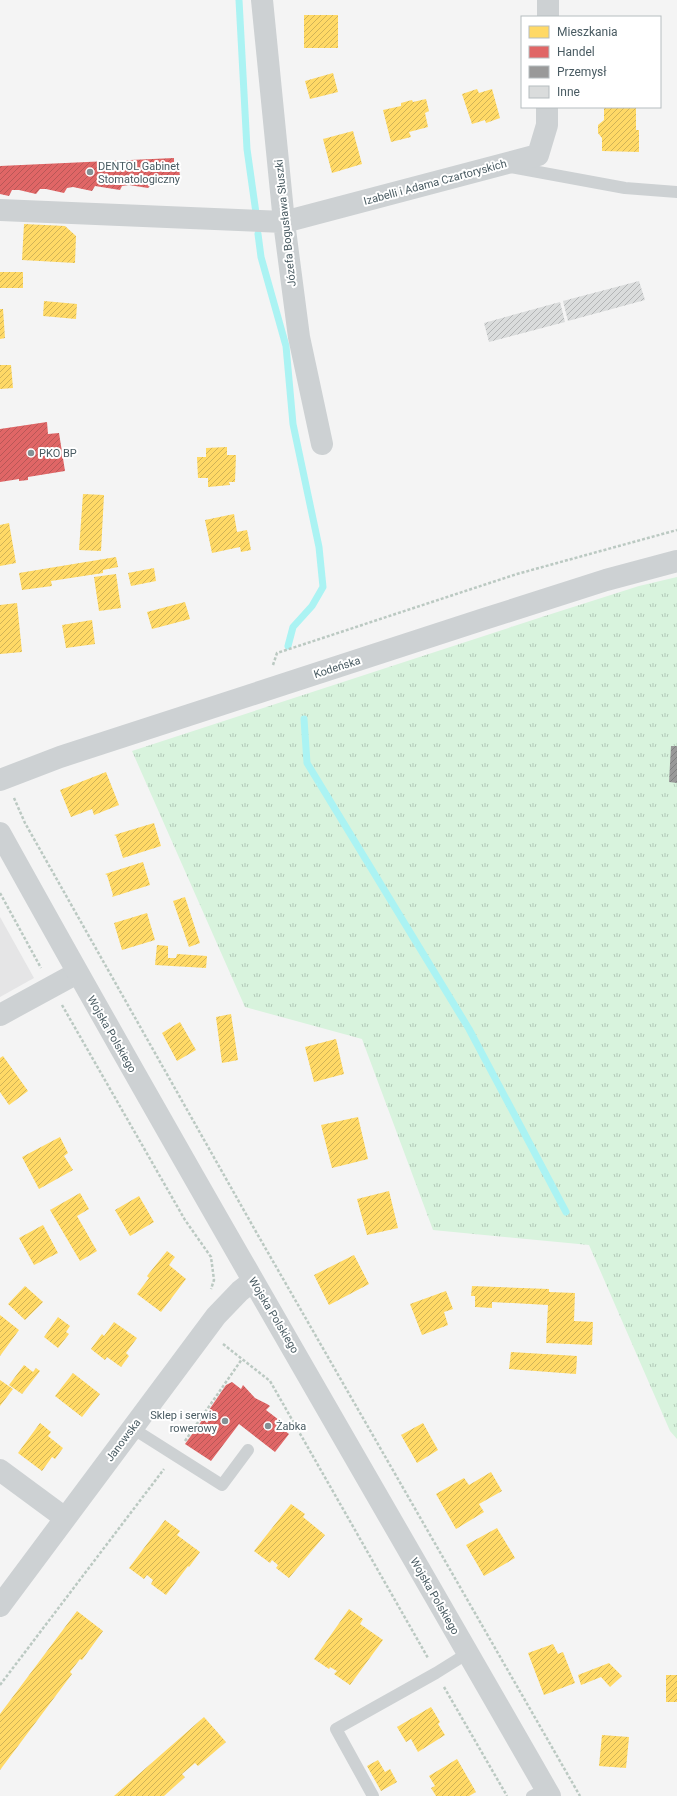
<svg xmlns="http://www.w3.org/2000/svg" width="677" height="1796" font-family="Roboto,sans-serif">
<style>
.education{fill:#e5e5e6}
.grass{fill:url(#grass-tufts)}
.homes{fill:url(#homes-hatch)}
.shops{fill:url(#shops-hatch)}
.industry{fill:url(#industry-hatch)}
.lines{fill:none;stroke-linecap:round;stroke-linejoin:round}
.stream{stroke:#abf3f3;stroke-width:7}
.building{fill:url(#building-hatch)}
.path{stroke:#bbc9c2;stroke-width:2.5;stroke-dasharray:3 2;stroke-linecap:butt}
.service{stroke:#cdd1d3;stroke-width:12}
.minor{stroke:#cdd1d3;stroke-width:22}
.secondary{stroke:#cdd1d3;stroke-width:22}
.poi-dot{fill:#859195;stroke:#fff;stroke-width:1.5}
.labels{text-anchor:middle;stroke-width:4;stroke-linejoin:round;paint-order:stroke}
.poi-label{font-size:11px;fill:#495b62;stroke:#fff;text-anchor:start}
.street-label{font-size:11px;fill:#495b62;stroke:#fff}
</style>
<defs>
<pattern id="grass-tufts" width="24" height="20" patternUnits="userSpaceOnUse"><rect width="24" height="20" fill="#d8f3dd"/><path d="M3 7l-1-3M5 7V3M7 7l1-3M15 17l-1-3M17 17v-4M19 17l1-3" fill="none" stroke="#b1c8b7"/></pattern>
<pattern id="homes-hatch" width="6" height="6" patternUnits="userSpaceOnUse"><rect width="6" height="6" fill="#ffd966"/><path d="M-1 1l2-2M0 6l6-6M5 7l2-2" fill="none" stroke="#d0b357"/></pattern>
<pattern id="shops-hatch" width="6" height="6" patternUnits="userSpaceOnUse"><rect width="6" height="6" fill="#e06666"/><path d="M-1 1l2-2M0 6l6-6M5 7l2-2" fill="none" stroke="#b85757"/></pattern>
<pattern id="industry-hatch" width="6" height="6" patternUnits="userSpaceOnUse"><rect width="6" height="6" fill="#999"/><path d="M-1 1l2-2M0 6l6-6M5 7l2-2" fill="none" stroke="#7f8080"/></pattern>
<pattern id="building-hatch" width="6" height="6" patternUnits="userSpaceOnUse"><rect width="6" height="6" fill="#dadcdc"/><path d="M-1 1l2-2M0 6l6-6M5 7l2-2" fill="none" stroke="#b3b5b6"/></pattern>
</defs>
<rect width="100%" height="100%" fill="#f4f4f4"/>
<path class="education" d="M0 917 34 978 0 997Z"/>
<path class="grass" d="M677 577V1439L670 1431 589 1245 433 1230 362 1039 245 1007 132 751 548 615 639 586Z"/>
<path class="homes" d="M304 15H338V48H304Z
M333 73 338 92 310 99 305 81Z
M477 89 479 93 492 89 500 118 486 123 485 120 472 124 462 94Z
M426 99 429 111 425 113 428 127 409 132 411 137 391 142 383 110 401 106V103L412 100 413 102Z
M604 108H636V130H639V152L602 151V138L598 133V125L604 120Z
M353 131 362 164 332 173 323 139Z
M24 224 65 226 76 236 75 263 22 260Z
M0 272H23V288H0Z
M44 301 77 304 76 319 43 316Z
M0 309H3L5 338 0 339Z
M0 365H11L13 388 0 389Z
M227 447V455H236L235 482H229L230 485 208 487V478H198L197 457H206V448Z
M83 494 104 495 101 551 79 550Z
M234 514 237 532 247 530 251 550 241 552 240 547 212 553 205 520Z
M9 523 16 563 0 566V525Z
M116 557 118 567 103 570V573L51 581 52 586 22 590 19 573Z
M154 568 156 581 131 586 128 573Z
M116 574 121 608 99 611 94 577Z
M185 602 190 619 152 629 147 612Z
M17 603 22 652 0 654V605Z
M92 620 95 644 66 648 62 625Z
M106 772 119 805 94 815 92 809 71 817 60 790Z
M154 823 161 846 123 858 116 836 114 835Z
M143 862 150 885 112 897 113 895 107 875 105 874Z
M185 897 200 943 189 947 173 901Z
M147 913 155 940 122 950 114 923Z
M157 945 168 946V958H176L177 954 207 956 206 968 155 965Z
M231 1014 238 1060 222 1063 216 1017Z
M180 1022 196 1050 177 1061 162 1033Z
M336 1039 344 1074 314 1082 305 1047Z
M3 1056 28 1091 9 1105 0 1092V1058Z
M358 1117 368 1159 332 1168 321 1125Z
M60 1137 68 1153 64 1156 73 1170 39 1189 22 1157Z
M389 1191 398 1228 367 1235 357 1199Z
M80 1193 89 1209 77 1216 97 1251 80 1261 50 1210Z
M139 1196 154 1222 130 1236 115 1210Z
M43 1225 58 1253 34 1265 19 1238Z
M167 1251 175 1257 169 1265 186 1279 161 1312 137 1294 149 1278 147 1276Z
M354 1255 369 1284 329 1305 314 1275Z
M25 1286 43 1302 25 1320 8 1304Z
M472 1286 549 1289V1292L575 1293 574 1321 593 1322 592 1345 546 1343 548 1305 492 1302V1308L475 1307V1296H471Z
M446 1291 453 1309 444 1312 448 1325 422 1335 410 1304Z
M0 1315 19 1330 0 1356Z
M58 1317 70 1326 66 1332 69 1334 58 1348 44 1337Z
M114 1322 137 1338 126 1353 129 1356 121 1367 107 1357 105 1360 91 1349 102 1334 104 1336Z
M511 1352 577 1356 576 1374 509 1369Z
M24 1365 33 1372 36 1368 40 1371 22 1394 9 1385Z
M73 1373 100 1394 82 1417 55 1396Z
M0 1380 13 1389 0 1406Z
M40 1423 51 1432 48 1436 63 1448 55 1459 52 1457 42 1471 18 1453Z
M423 1423 438 1450 417 1463 401 1435Z
M491 1472 502 1491 479 1504 484 1512 456 1529 436 1494 464 1478 469 1485Z
M291 1504 305 1514 303 1517 325 1535 289 1578 276 1568 278 1565 272 1560 270 1563 254 1551Z
M165 1520 180 1531 177 1535 200 1552 189 1567 188 1566 166 1595 151 1584 153 1580 147 1575 144 1579 129 1568Z
M497 1528 515 1558 484 1576 466 1545Z
M349 1609 363 1619 360 1624 383 1640 350 1685 334 1674 337 1671 330 1667 329 1669 314 1659Z
M77 1611 103 1631 82 1660 80 1659 70 1672 72 1674 0 1770V1714Z
M553 1644 558 1654 563 1652 575 1683 544 1695 528 1653Z
M609 1663 622 1676 610 1687 601 1677 581 1685 578 1675Z
M666 1675H677V1702H666Z
M431 1707 440 1722 438 1724 445 1735 418 1752 411 1739 406 1742 397 1727Z
M204 1717 226 1742 198 1766 195 1763 182 1774 185 1777 164 1796H114Z
M602 1735 629 1737 626 1768 599 1766Z
M457 1759 476 1792 469 1796H436L431 1788 435 1786 429 1776Z
M378 1760 385 1772 390 1769 397 1782 381 1791 367 1766Z"/>
<path class="shops" d="M174 158V167H179L180 177H174L175 182 152 184 148 188 129 185 122 186 120 190 95 186 92 191 73 187 67 188 64 193 46 189H40L36 194 19 190H12L9 196 0 194V166Z
M47 422 48 434 59 433 65 471 28 477V480L19 481V479L0 482V429Z
M232 1382 241 1389 243 1385 255 1398 267 1404 270 1406 266 1410 279 1420 276 1424 289 1434 275 1452 239 1424 211 1461 185 1444 203 1419 207 1423 214 1413 209 1410 226 1385Z"/>
<path class="industry" d="M671 746H677V783L669 782Z"/>
<g class="lines">
<path class="stream" d="M239 0 247 149 256 213
M258 234 261 257 286 346 293 424 319 547 323 587 312 606 293 627 288 646
M304 719 307 763 469 1029 566 1212"/>
</g>
<path class="building" d="M639 281 645 300 568 321 563 301Z
M560 302 565 322 489 342 484 323Z"/>
<g class="lines">
<path class="path" d="M273 665 277 653 517 574 677 530
M14 798 25 823 255 1230 580 1796
M0 893 41 968
M62 1005 185 1220 211 1257 214 1280 211 1289
M223 1344 270 1381 428 1658
M185 1441 242 1359
M0 1685 164 1469
M444 1687 507 1796"/>
<path class="service" d="M511 167 625 188 677 192
M132 1428 222 1485 248 1450
M373 1796 336 1729 436 1673 468 1653
M532 1796 546 1789"/>
<path class="minor" d="M262 0 284 222 299 337 322 444
M548 17V0
M0 210 284 222 538 155 547 125V107
M0 1015 77 973
M0 1470 65 1518
M0 1606 216 1316 240 1291 253 1281"/>
<path class="secondary" d="M0 780 60 757 484 619 606 580 677 561
M0 833C179 1156 366 1475 550 1796"/>
</g>
<g class="poi-dot">
<circle cx="90" cy="172" r="4"/>
<circle cx="31" cy="453" r="4"/>
<circle cx="225" cy="1421" r="4"/>
<circle cx="268" cy="1426" r="4"/>
</g>
<g class="labels">
<g class="poi-label">
<text x="98" y="170">DENTOL Gabinet<tspan x="98" dy="13">Stomatologiczny</tspan></text>
<text x="39" y="457">PKO BP</text>
<text x="217" y="1419" text-anchor="end">Sklep i serwis<tspan x="217" dy="13">rowerowy</tspan></text>
<text x="276" y="1430">Żabka</text>
</g>
<g class="street-label">
<text transform="translate(435 182) rotate(-15)" y="4">Izabelli i Adama Czartoryskich</text>
<text transform="translate(285 223) rotate(-96)" y="4">Józefa Bogusława Słuszki</text>
<text transform="translate(337 667) rotate(-18)" y="4">Kodeńska</text>
<text transform="translate(112 1034) rotate(60)" y="4">Wojska Polskiego</text>
<text transform="translate(274 1315) rotate(59)" y="4">Wojska Polskiego</text>
<text transform="translate(123 1440) rotate(-53)" y="4">Janowska</text>
<text transform="translate(435 1596) rotate(60)" y="4">Wojska Polskiego</text>
</g>
</g>
<rect x="521" y="16" width="140" height="92" fill="#ffffff" stroke="#b6bdc0"/>
<rect x="529" y="26" width="20" height="12" fill="#ffd966" stroke="#b6bdc0"/>
<text x="557" y="36" font-size="12" fill="#495b62">Mieszkania</text>
<rect x="529" y="46" width="20" height="12" fill="#e06666" stroke="#b6bdc0"/>
<text x="557" y="56" font-size="12" fill="#495b62">Handel</text>
<rect x="529" y="66" width="20" height="12" fill="#999999" stroke="#b6bdc0"/>
<text x="557" y="76" font-size="12" fill="#495b62">Przemysł</text>
<rect x="529" y="86" width="20" height="12" fill="#dadcdc" stroke="#b6bdc0"/>
<text x="557" y="96" font-size="12" fill="#495b62">Inne</text>
</svg>
